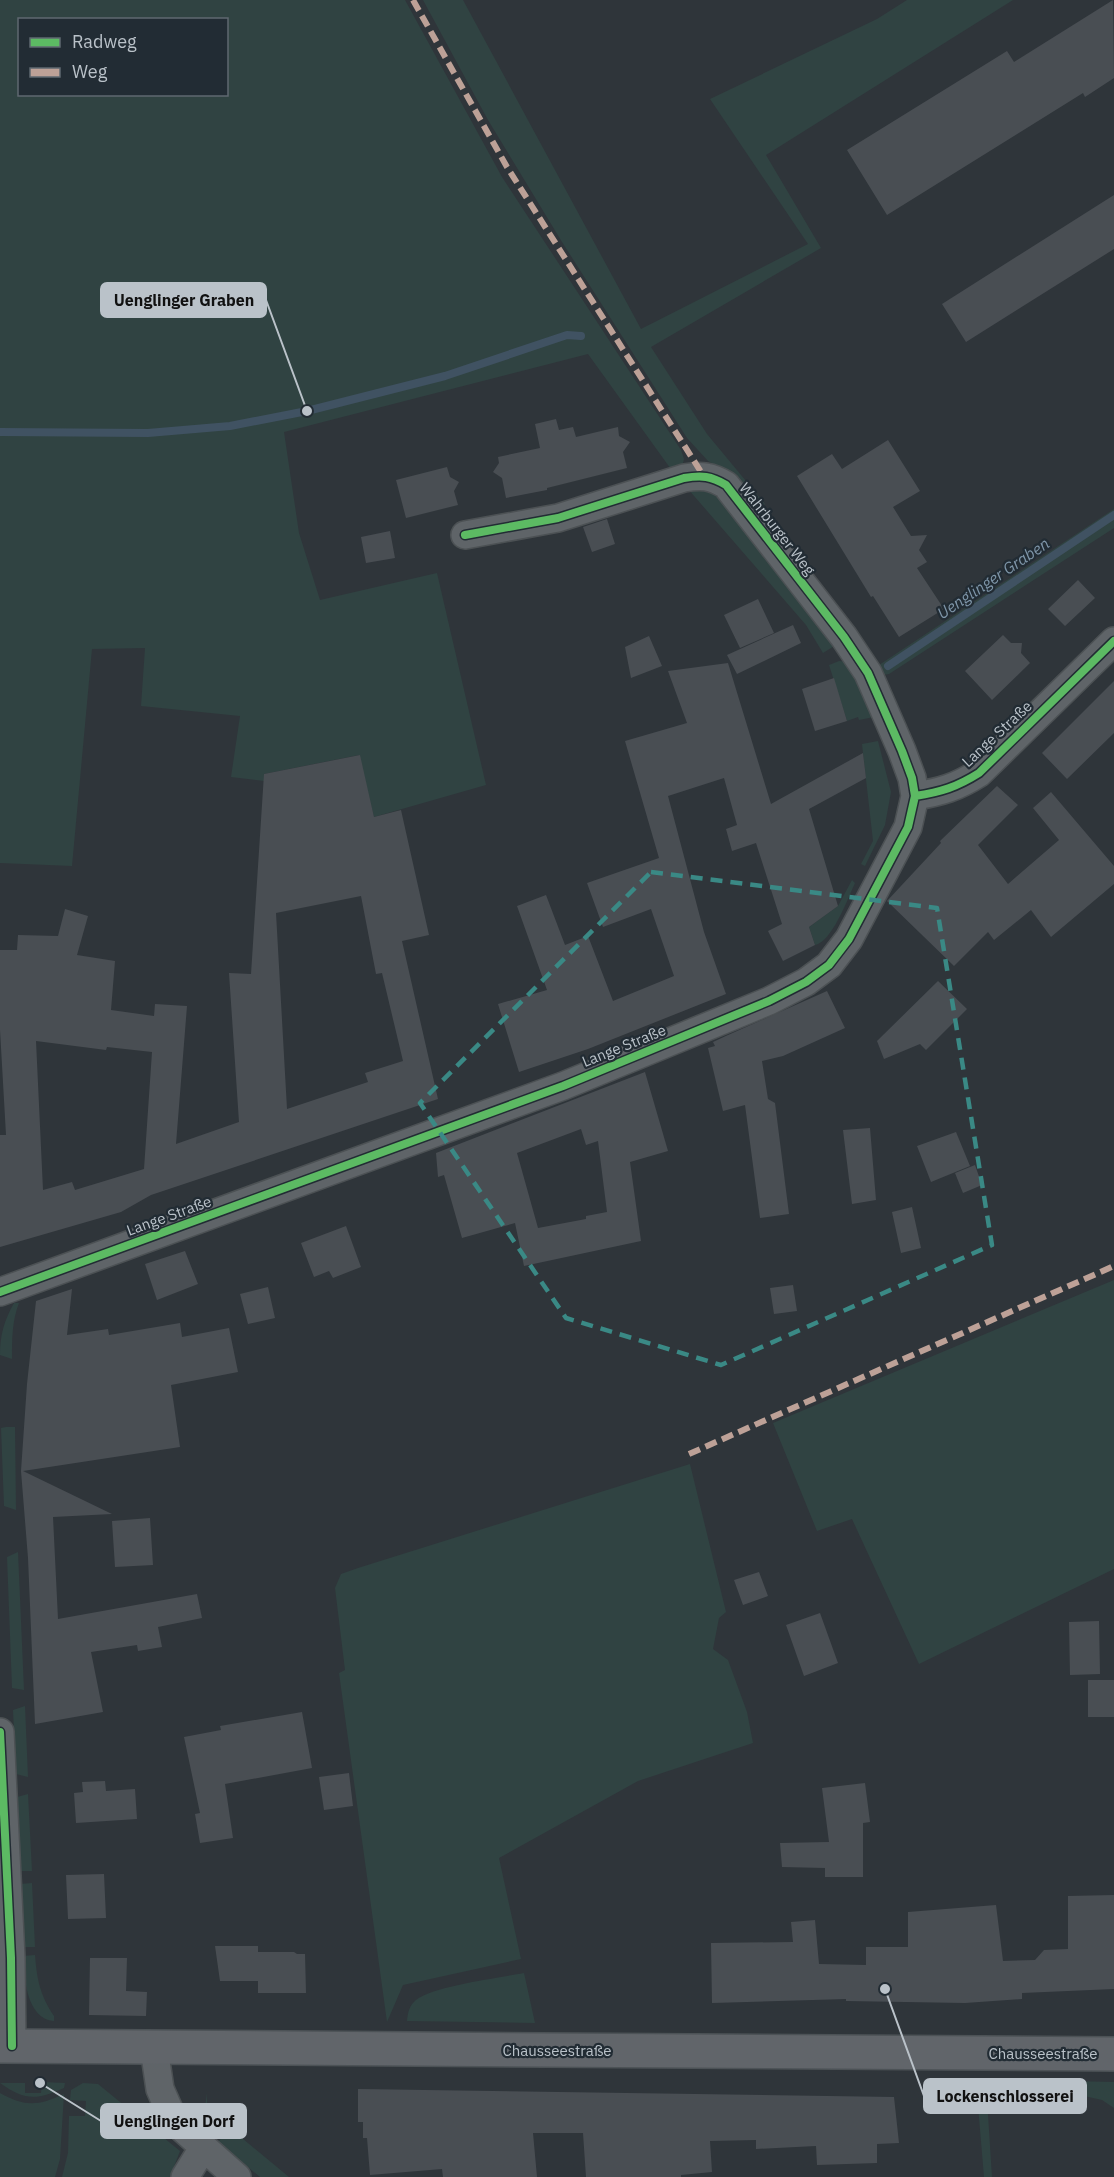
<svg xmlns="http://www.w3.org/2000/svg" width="1114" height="2177" font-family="'IBM Plex Sans',sans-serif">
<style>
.green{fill:#304342;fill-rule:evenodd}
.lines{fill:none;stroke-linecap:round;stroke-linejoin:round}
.stream{stroke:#405262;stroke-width:8}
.building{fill:#494e53;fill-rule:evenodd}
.minor-casing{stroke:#4c5154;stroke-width:30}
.major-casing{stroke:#4c5256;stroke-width:36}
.minor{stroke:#5f6468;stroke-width:27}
.major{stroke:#61656a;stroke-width:33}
.quiet{stroke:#bda197;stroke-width:6;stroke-dasharray:12 6;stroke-linecap:butt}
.cycleway-casing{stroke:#222c34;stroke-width:11}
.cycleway{stroke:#5cba63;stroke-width:8}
.marked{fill:none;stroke:#3a8985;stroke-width:4.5;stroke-dasharray:12 8;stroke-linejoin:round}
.labels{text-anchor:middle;stroke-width:4.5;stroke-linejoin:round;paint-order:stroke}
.street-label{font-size:15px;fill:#bac2c9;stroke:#222c34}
.water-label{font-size:16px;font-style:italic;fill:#7f96a9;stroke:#222c34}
.leader{fill:none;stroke:#bac2c9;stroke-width:2}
.callout-dot{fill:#bac2c9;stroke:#222c34;stroke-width:2}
.callout{fill:#bac2c9;stroke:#bac2c9;stroke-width:2}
.callout-label{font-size:16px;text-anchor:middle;font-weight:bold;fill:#111}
</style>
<rect width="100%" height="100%" fill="#2f353a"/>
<path class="green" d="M0 0H405L502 177 681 450 684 459 681 471 673 472 588 354 284 432 299 533 320 600 437 573 486 785 374 817 359 755 264 774V781L231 777 240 716 141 706 145 648 92 649 72 866 0 863ZM20 20H226V94H20Z
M423 0H463L641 329 808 244 710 99 877 19 907 0H1013L766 155 821 248 651 347 707 434 765 504 758 509 726 471 708 461 687 438 562 242 488 120Z
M703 488 716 493 839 643 823 653 806 625 688 489Z
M1114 509V528L889 674 883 675 879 665Z
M839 661 850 662 879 716 859 720 858 717 847 721 829 665Z
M878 741 891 792 885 825 865 866 861 864 873 841 862 744Z
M852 880 855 883C848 898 832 942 815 945L809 927 838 906Z
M1114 1280V1569L919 1664 852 1519 817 1531 773 1423Z
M14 1303H19C12 1321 12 1339 12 1359L0 1355C0 1335 4 1321 14 1303Z
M6 1427H15L16 1510 4 1506 1 1428Z
M690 1464 726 1612 719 1618 713 1649 728 1660 747 1712 753 1743 638 1781 499 1858 521 1959 403 1985 387 2022 339 1673 345 1670 335 1588 341 1574 358 1568Z
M18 1552 24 1690 12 1688 7 1557Z
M25 1706 28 1777 16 1774 13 1710Z
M28 1794 32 1871H20L17 1797Z
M32 1883 35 1947H23L20 1884Z
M35 1955C37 1980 40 1995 54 2016V2021C26 2019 24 1976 23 1956Z
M524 1973 535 2023 407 2021C408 2012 409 2006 416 2000 434 1986 499 1978 524 1973Z
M978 2079 1114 2082V2108L1102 2100 1084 2096 1016 2093 997 2094 987 2099 992 2177H984L976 2082Z
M42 2082 65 2083 64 2088C37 2100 25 2101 0 2083H25V2093H41Z
M83 2083 98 2084 180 2151 170 2177H62L68 2153 69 2116H85L86 2101 70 2100 71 2090Z
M0 2093C25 2107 38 2106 64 2094L60 2159 55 2177H0Z
M207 2093V2109L289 2177H260L218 2142 224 2135 210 2123 204 2114Z"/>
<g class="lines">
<path class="stream" d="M0 432 148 433 230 426 307 411 445 376 567 335 581 336
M888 666 1114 515"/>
</g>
<path class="building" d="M1113 0 1114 78 1085 97 1083 93 887 215 847 150 1007 51 1014 62Z
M1114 195V249L966 342 942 304Z
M556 419 559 430 573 427 576 437 618 427 619 436 630 442 623 452 627 468 547 488V490L506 498 502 478 493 472 499 463 498 457 540 448 535 424Z
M888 440 920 491 893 507 911 536 927 535 919 550 927 562 917 568 944 609 899 637 873 596 871 597 797 476 832 454 842 469Z
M447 467 450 477 459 482 454 491 458 505 406 518 396 480Z
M607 519 615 544 592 552 583 527Z
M390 531 395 558 366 563 361 537Z
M1078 580 1095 598 1065 626 1048 609Z
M758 599 774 633 740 648 724 615Z
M793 625 801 643 737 674 727 655Z
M1003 635 1011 643H1022L1021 653 1030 663 992 700 965 671Z
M649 636 662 666 631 678 625 647Z
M728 663 771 804 863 753 866 778 809 809 838 906 809 927 815 945 783 961 768 931 782 924 756 843 732 851 726 829 737 825 724 778 668 796 704 932 726 994 588 1049 519 1072 498 1004 547 990 517 906 546 895 565 945 588 936 613 1001 674 976 651 909 603 927 587 883 659 858 625 741 687 723 668 671Z
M834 678 847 721 815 731 802 689Z
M1114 681V733L1067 779 1042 753Z
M360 755 374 817 401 810 429 935 402 941 438 1099 151 1195 121 1212 0 1247V1135H6L0 1030V950H17L18 935 58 936 65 909 88 916 77 955 115 961 111 1010 154 1016 155 1004 187 1006 176 1144 239 1122 229 973 251 974 264 774ZM361 896 376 974 382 973 403 1061 365 1073 368 1082 287 1109 276 913ZM36 1041 106 1050 107 1047 152 1052 144 1169 75 1190 72 1182 43 1190Z
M997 786 1018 805 978 845 1008 884 1059 840 1033 808 1051 792 1114 866V884L1051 937 1031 910 994 940 988 932 954 966 887 901 941 843 940 841Z
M938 981 967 1009 926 1050 920 1044 884 1059 877 1041Z
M827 991 845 1028 783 1056 762 1061 768 1099 775 1103 789 1214 760 1218 745 1105 723 1111 708 1048 715 1046 713 1042 728 1035Z
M645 1072 668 1151 630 1162 641 1241 524 1266 515 1223 462 1238 444 1175 438 1177 436 1153ZM581 1129 586 1145 598 1141 607 1212 586 1216V1219L538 1228 517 1153Z
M870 1128 876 1200 852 1204 843 1130Z
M956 1132 970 1166 931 1182 917 1146Z
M975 1165 982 1185 963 1193 955 1173Z
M912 1207 921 1248 901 1253 892 1212Z
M346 1226 361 1267 333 1278 329 1271 314 1277 301 1243Z
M185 1251 198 1284 157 1300 145 1264Z
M793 1285 797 1311 774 1314 770 1288Z
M268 1287 275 1318 248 1324 240 1294Z
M72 1289 67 1335 108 1329 109 1335 180 1323 182 1337 229 1328 238 1372 171 1385 180 1447 23 1471 112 1514 53 1517 58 1619 197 1594 202 1618 158 1627 162 1647 138 1651 137 1645 91 1652 103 1712 35 1724 28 1558 21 1471 27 1384 36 1301Z
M150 1518 153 1565 115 1567 112 1521Z
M759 1572 768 1596 743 1605 734 1580Z
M820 1613 838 1663 804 1676 786 1625Z
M1099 1621 1100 1674 1070 1675 1069 1622Z
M1088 1680H1114V1717H1088Z
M302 1712 312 1768 225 1784 233 1838 200 1843 195 1814 200 1813 184 1737 221 1730 220 1726Z
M349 1773 353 1806 324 1810 319 1777Z
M105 1781 106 1791 135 1789 137 1819 76 1823 74 1793 83 1792 82 1782Z
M865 1783 870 1822 863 1823V1877H825V1868L782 1867 780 1843 829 1842 822 1788Z
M104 1874 106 1918 68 1919 66 1875Z
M1114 1895V1989L1022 1993V1999L965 2003 846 2001V1999L712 2003 711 1943 793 1942 791 1922 815 1920 819 1964 866 1965V1947H908V1912L996 1905 1003 1961 1035 1960 1044 1950 1068 1949V1896Z
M215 1946H258V1952H294L297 1954H305L306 1993H258V1981H220Z
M90 1958H127L126 1991 147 1992 146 2016 89 2015Z
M358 2089 894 2097 899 2143 877 2144V2163L817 2165 816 2146 756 2149V2140L710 2141 712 2172 681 2175V2177H586L583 2133H533L537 2177H443L442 2169 370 2175 367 2138H363V2122H358Z"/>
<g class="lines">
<defs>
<path id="minor" d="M915 796C941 792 957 787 979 773L1114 641
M0 1292 563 1086 769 1001 806 982 829 965 849 939 908 827 915 796 912 778 902 751 868 673 844 637 726 485C711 476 702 475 684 478L558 518 465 535
M0 1732 11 1958 12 2046
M154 2048 160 2089 174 2121 237 2177
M185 2177 203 2148"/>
<path id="major" d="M0 2046 1114 2054"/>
</defs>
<use href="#minor" class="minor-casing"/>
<use href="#major" class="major-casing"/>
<use href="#minor" class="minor"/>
<use href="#major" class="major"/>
<path class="quiet" d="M413 0 507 167 703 475
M689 1454 1114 1266"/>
<defs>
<path id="cycleway" d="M915 796C941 792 957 787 979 773L1114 641
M0 1292 563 1086 769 1001 806 982 829 965 849 939 908 827 915 796 912 778 902 751 868 673 844 637 726 485C711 476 702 475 684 478L558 518 465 535
M0 1732 11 1958 12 2046"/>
</defs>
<use href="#cycleway" class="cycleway-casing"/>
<use href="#cycleway" class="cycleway"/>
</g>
<path class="marked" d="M651 872 937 908 992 1245 721 1365 566 1318 420 1103Z"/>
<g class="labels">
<g class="street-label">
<text transform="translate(777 529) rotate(52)" y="5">Wahrburger Weg</text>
<text transform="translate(997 734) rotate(-43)" y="5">Lange Straße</text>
<text transform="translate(624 1046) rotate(-22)" y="5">Lange Straße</text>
<text transform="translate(169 1216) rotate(-20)" y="5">Lange Straße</text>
<text x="557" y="2056">Chausseestraße</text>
<text x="1043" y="2059">Chausseestraße</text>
</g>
<g class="water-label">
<text transform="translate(993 578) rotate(-34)" y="6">Uenglinger Graben</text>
</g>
</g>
<path class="leader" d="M307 411L266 300M885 1989L924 2096M40 2083L101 2121"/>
<g class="callout-dot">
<circle cx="307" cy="411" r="6"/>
<circle cx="885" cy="1989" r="6"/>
<circle cx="40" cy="2083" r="6"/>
</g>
<g class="callout">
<rect x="101" y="283" width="165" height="34" rx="6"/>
<rect x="924" y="2079" width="162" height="34" rx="6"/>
<rect x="101" y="2104" width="145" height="34" rx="6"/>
</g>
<g class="callout-label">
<text x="184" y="306">Uenglinger Graben</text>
<text x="1005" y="2102">Lockenschlosserei</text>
<text x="174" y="2127">Uenglingen Dorf</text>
</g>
<rect x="18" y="18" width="210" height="78" fill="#222c34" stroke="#5f6870" stroke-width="1.5"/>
<rect x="30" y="38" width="30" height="9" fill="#5cba63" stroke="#5f6870" stroke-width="1.5"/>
<text x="72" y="48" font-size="18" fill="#bac2c9">Radweg</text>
<rect x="30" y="68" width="30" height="9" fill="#bda197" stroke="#5f6870" stroke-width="1.5"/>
<text x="72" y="78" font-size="18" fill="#bac2c9">Weg</text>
</svg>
